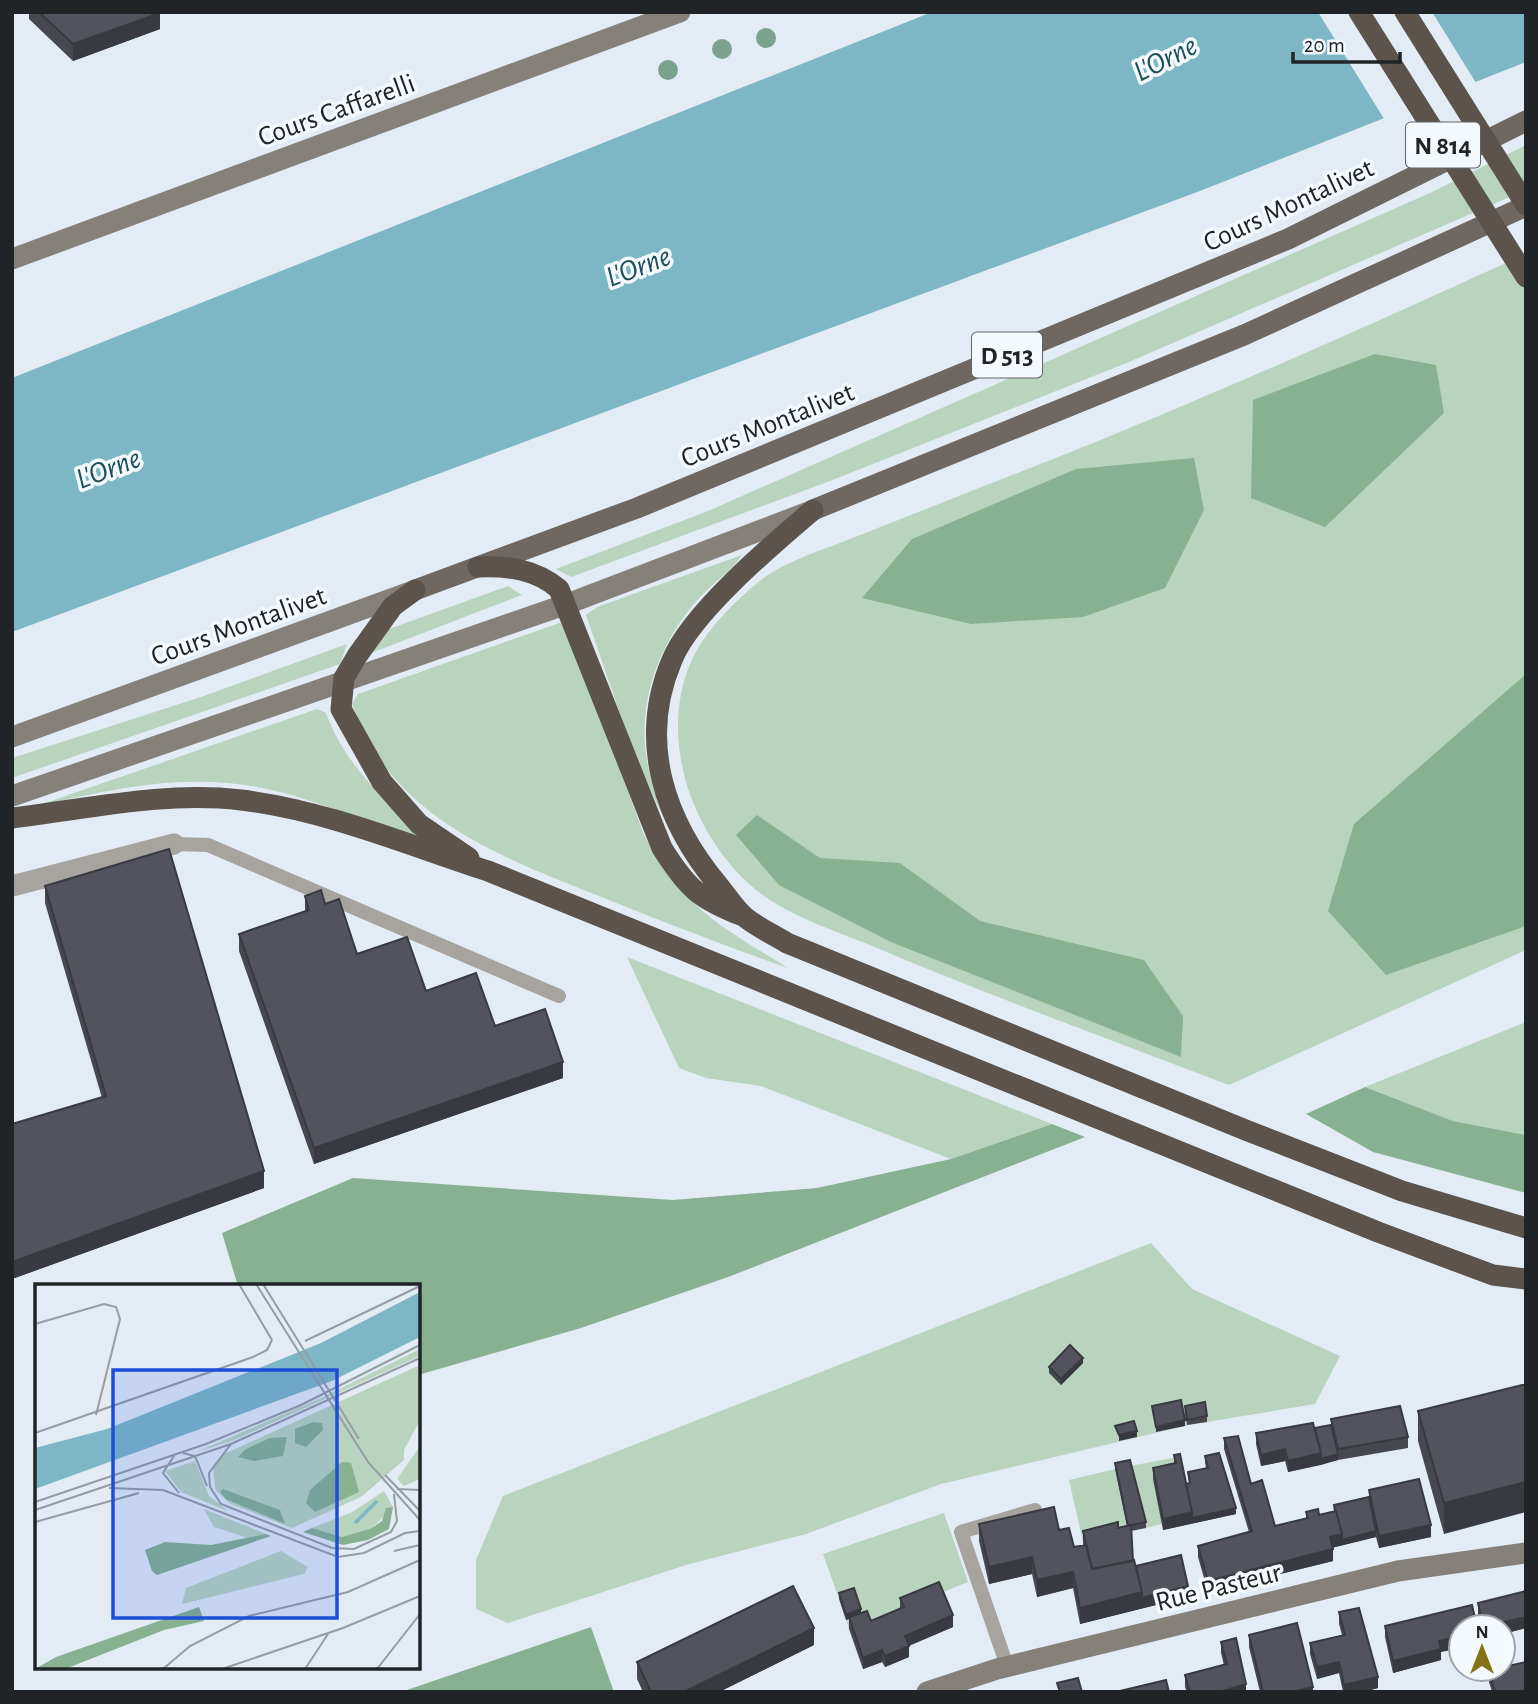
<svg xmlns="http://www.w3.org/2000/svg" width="1538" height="1704" font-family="'Alegreya Sans',sans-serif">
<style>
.green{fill:#b8d4bf}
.forest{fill:#88b192}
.water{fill:#7db7c5}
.pier{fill:#e3ecf5}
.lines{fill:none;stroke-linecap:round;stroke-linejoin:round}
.lane{stroke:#a7a39f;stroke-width:14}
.street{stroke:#a7a39f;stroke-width:21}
.secondary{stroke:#86807b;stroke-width:21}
.primary{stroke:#6f6862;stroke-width:21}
.highway{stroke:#5b534c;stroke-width:21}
.highway-bridge{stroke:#5b534c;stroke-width:21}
.tree{fill:#7aa28f}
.wall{fill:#474750}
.shaded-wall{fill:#393a41}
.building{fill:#52535d;stroke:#393a41;stroke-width:2}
.labels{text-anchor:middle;stroke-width:7;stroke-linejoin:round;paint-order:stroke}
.shield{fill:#f4f9fe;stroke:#606468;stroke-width:2}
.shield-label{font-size:26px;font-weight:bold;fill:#212427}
.street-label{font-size:28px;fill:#212427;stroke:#f4f9fe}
.water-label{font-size:30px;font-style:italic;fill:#1c4f59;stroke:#f4f9fe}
.inset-river{fill:none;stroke:#7db7c5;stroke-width:3.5}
.inset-road{fill:none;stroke:#959ca3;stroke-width:2}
.view{fill:#1d4ed8;fill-opacity:0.15;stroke:#1d4ed8;stroke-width:3.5}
.inset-edge{fill:none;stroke:#212427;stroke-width:3.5}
</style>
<rect width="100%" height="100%" fill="#e3ecf5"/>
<path class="green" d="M1526 145V190L1129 362 830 481 571 577 556 569 708 511 1430 193Z
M1526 254V950L1229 1085C1111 1040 993 997 877 948 834 930 782 915 748 883 691 830 659 739 690 664 704 631 734 602 761 580 783 562 828 548 855 537 916 513 977 489 1038 465 1203 400 1365 327 1526 254Z
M742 555C730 573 707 587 693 605 655 651 635 712 649 771 653 789 661 806 666 823L635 757 586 615 597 607Z
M508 586 522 595 371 653 378 633Z
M562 622 567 627 644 835C681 907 722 927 788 968 726 946 665 923 604 898 502 857 391 819 352 704L358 694Z
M347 644 340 664 12 778V758L201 697Z
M317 709 326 713C345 766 390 807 431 842 374 827 319 799 262 788 183 772 105 790 28 809Z
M627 957 1052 1124 951 1159 761 1086 706 1078 679 1068Z
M1526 1022V1135L1453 1121 1365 1087Z
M1151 1243 1192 1289 1340 1356 1315 1404 1189 1425 941 1484 806 1534 686 1565 508 1623 476 1609V1560L503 1496Z
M1178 1457 1162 1524 1146 1528 1130 1466Z
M1115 1469 1128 1531 1083 1542 1069 1480Z
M944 1513 968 1582 900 1610 904 1619 867 1623 849 1629 846 1620 861 1615 839 1599 823 1554Z"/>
<path class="forest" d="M1375 354 1436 365 1444 413 1325 527 1251 498 1253 400Z
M1194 458 1204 510 1165 588 1083 617 971 624 862 598 912 539 1076 469Z
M1526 674V926L1386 975 1328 911 1354 824Z
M757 815 820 858 900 863 980 921 1144 960 1183 1016 1181 1057 891 942 779 885 736 835Z
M1365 1087 1453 1121 1526 1135V1193L1373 1152 1306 1114Z
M1052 1124 1085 1137 731 1276 581 1328 418 1375V1286H238L222 1233 353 1178 673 1200 817 1188 951 1159Z
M591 1627 614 1692H401Z"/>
<path class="water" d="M932 12H1526V62L1200 191 12 632V378Z"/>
<path class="pier" d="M1318 12H1432L1478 86 1386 122Z"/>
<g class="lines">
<path class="lane" d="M174 844 208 845 559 996
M1007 1666 961 1532 1035 1510"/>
<path class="street" d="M12 886 174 844"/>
<path class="secondary" d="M12 259 680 12
M12 737 410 592
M12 796 567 604 811 511
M927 1692 997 1669 1398 1571 1526 1553"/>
<path class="primary" d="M813 510 1244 335 1526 206
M415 590 637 508 1288 239 1526 121"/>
<path class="highway" d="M813 510C773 544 691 613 672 660 637 742 665 822 719 886 727 896 736 910 746 918 759 928 774 935 787 943L1248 1131 1402 1191 1526 1228
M478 567C509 566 535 569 559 589L662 848C687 888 699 899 743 916
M415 590 393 606 357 656 344 678 341 709 382 782 419 824 469 858
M12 818C88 809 164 791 241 800 325 810 408 845 488 871L1378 1232 1493 1275 1526 1279"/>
<path class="highway-bridge" d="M1359 12 1526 277
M1405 12 1526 205"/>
</g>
<g class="tree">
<circle cx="766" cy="38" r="10"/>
<circle cx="722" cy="49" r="10"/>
<circle cx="668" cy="70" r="10"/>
</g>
<path class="wall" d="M29 12H160V29L73 61 29 19Z
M45 886 264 1188 12 1279V1124L102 1098 45 903Z
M305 896 325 904 357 954 495 1026 563 1078 314 1164 239 951V934L305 911Z
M1083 1363 1061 1385 1049 1373V1367Z
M1526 1385 1444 1534 1418 1441V1411Z
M1185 1406 1207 1416V1422L1187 1425Z
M1331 1419 1408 1437V1448L1338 1460 1288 1472 1285 1461 1261 1466 1256 1444V1433L1315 1428 1331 1425Z
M1224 1438 1275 1526 1306 1519V1512L1319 1515 1334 1511V1505L1369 1497V1490L1431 1537 1379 1548 1376 1537 1332 1548 1333 1561 1208 1592 1198 1557V1546L1249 1532 1224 1449Z
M1174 1455 1186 1484 1189 1483 1188 1472 1206 1468 1205 1462V1456L1236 1514 1163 1530 1153 1479V1468L1174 1463Z
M1115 1463 1146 1522V1528L1131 1531 1133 1561 1136 1566 1188 1597 1080 1624 1073 1588 1037 1597 1032 1574 989 1584 979 1541V1524L1059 1530 1074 1547 1083 1545V1531L1127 1526 1115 1469Z
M1525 1584 1526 1628 1503 1634V1627H1481L1478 1614V1603L1525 1591Z
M839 1593 871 1621 900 1609V1598L953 1627 909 1646V1657L885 1667 882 1662 863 1669 849 1629V1619L846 1620 839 1599Z
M1339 1612 1378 1688 1363 1692H1343L1339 1673 1317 1679 1310 1654V1643L1342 1635 1339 1624Z
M1385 1626 1441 1652V1660L1393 1673 1385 1637Z
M1249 1635 1313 1692H1260L1249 1647Z
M1221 1642 1246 1692H1187L1185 1687V1675L1224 1665 1221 1653Z
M814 1645 719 1692H643L637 1679V1662Z
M1489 1671 1526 1692H1492L1489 1682Z"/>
<path class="shaded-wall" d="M160 13V29L73 61V44Z
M563 1062V1078L314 1164V1148Z
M264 1171V1188L12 1279V1262Z
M1083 1358V1363L1061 1385V1379Z
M1185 1420V1426L1156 1432V1427Z
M1137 1431V1437L1119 1441V1435Z
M1285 1449V1461L1261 1466V1455Z
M1321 1453V1465L1288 1472V1461Z
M1338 1454V1460L1321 1465V1459Z
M1526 1482V1512L1444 1534V1503Z
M1236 1508V1514L1163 1530V1519L1192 1512Z
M1431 1525V1537L1379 1548V1536Z
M1376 1531V1537L1330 1548V1537L1342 1534Z
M1333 1549V1561L1208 1592V1581Z
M1032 1557V1574L989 1584V1567Z
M1073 1572V1588L1037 1597V1580Z
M1188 1586V1597L1080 1624V1608L1142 1592Z
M861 1609V1615L846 1620V1615Z
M953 1615V1627L905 1647V1636Z
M1526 1617V1628L1503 1634V1627H1484Z
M814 1628V1645L719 1692H684Z
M1461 1636V1648L1441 1652V1660L1393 1673V1661L1439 1641Z
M909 1646V1657L885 1667V1656Z
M882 1650V1662L863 1669V1658Z
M1339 1662V1673L1317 1679V1667Z
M1378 1677V1688L1363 1692H1344V1685Z
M1246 1684V1692H1219Z
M1313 1687V1692H1292Z"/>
<path class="building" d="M39 12H160V13L73 44Z
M169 849 264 1171 12 1262V1124L106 1096 45 886Z
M321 890 325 904 339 899 357 954 407 937 426 991 476 973 495 1026 545 1009 563 1062 314 1148 239 934 309 910 305 896Z
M1070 1345 1083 1358 1061 1379 1049 1367Z
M1522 1385H1526V1482L1444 1503 1418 1411Z
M1181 1400 1185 1420 1156 1427 1152 1406Z
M1205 1402 1207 1416 1187 1420 1185 1406Z
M1400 1406 1408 1437 1338 1449 1331 1419Z
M1134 1421 1137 1431 1119 1435 1115 1426Z
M1313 1423 1321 1453 1288 1461 1285 1449 1261 1455 1256 1433Z
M1331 1425 1338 1454 1321 1459V1453L1315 1428Z
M1238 1436 1251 1484 1262 1480 1275 1526 1308 1518 1306 1512 1318 1509 1319 1515 1336 1511 1342 1534 1330 1537 1333 1549 1208 1581 1198 1546 1252 1531 1224 1438Z
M1219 1453 1236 1508 1192 1518V1512L1186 1484 1190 1483 1188 1472 1208 1468 1205 1456Z
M1180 1454 1192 1512 1163 1519 1153 1468 1176 1463 1174 1455Z
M1130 1460 1146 1522 1128 1526 1115 1463Z
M1419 1479 1431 1525 1379 1536 1369 1490Z
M1369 1497 1376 1531 1342 1540V1534L1336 1511H1335L1334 1505Z
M1054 1507 1059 1530 1069 1528 1074 1547 1086 1545 1092 1569 1134 1560 1142 1592 1080 1608 1073 1572 1037 1580 1032 1557 989 1567 979 1524Z
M1118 1522V1528L1131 1525 1133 1561 1092 1569 1083 1531Z
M1181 1555 1188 1586 1142 1598V1592L1136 1566Z
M939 1582 953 1615 905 1636 909 1646 885 1656 882 1650 863 1658 849 1617 867 1611 871 1621 904 1607 900 1598Z
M793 1586 814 1628 684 1692H651L637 1662Z
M854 1588 861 1609 846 1615 839 1593Z
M1526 1591V1617L1483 1627 1478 1603Z
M1472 1605 1477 1627H1461V1636L1439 1641 1441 1649 1393 1661 1385 1626Z
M1359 1608 1378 1677 1344 1685 1339 1662 1317 1667 1310 1643 1345 1635 1339 1612Z
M1297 1623 1313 1687 1292 1692H1263L1249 1635Z
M1236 1638 1246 1684 1219 1692H1190L1185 1675 1227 1664 1221 1642Z
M1526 1662V1692H1495L1489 1671 1503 1669V1667Z
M1078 1678 1082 1692H1060L1057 1683Z
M1166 1680 1169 1692 1120 1691Z"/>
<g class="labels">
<g class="shield">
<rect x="1406" y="122.5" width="74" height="45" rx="5"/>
<rect x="972" y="332.5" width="70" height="45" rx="5"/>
</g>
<g class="shield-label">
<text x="1443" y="154">N 814</text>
<text x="1007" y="364">D 513</text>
</g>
<g class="street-label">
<text transform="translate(336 109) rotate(-20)" y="10">Cours Caffarelli</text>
<text transform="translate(1288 204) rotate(-25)" y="10">Cours Montalivet</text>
<text transform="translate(767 424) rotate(-22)" y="10">Cours Montalivet</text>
<text transform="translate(238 625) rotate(-20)" y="10">Cours Montalivet</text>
<text transform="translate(1218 1586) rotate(-14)" y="10">Rue Pasteur</text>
</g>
<g class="water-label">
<text transform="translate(1165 58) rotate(-27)" y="10">L'Orne</text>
<text transform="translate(638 266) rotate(-21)" y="10">L'Orne</text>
<text transform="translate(108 468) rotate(-21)" y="10">L'Orne</text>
</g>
</g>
<g transform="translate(35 1284)">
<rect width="385" height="385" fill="#e3ecf5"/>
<path d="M385 65V72L199 156 159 169 286 114ZM385 81V136L369 166V176L326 213 257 244 194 219 180 205 178 183 189 170ZM385 162V195L369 202 362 195ZM160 177 174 212 193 227 146 208 130 187ZM349 207 358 223 337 244 307 253 277 244 317 228ZM169 225 231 250 216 255 179 243ZM246 267 273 283 269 290 147 320 151 304Z" fill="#b8d4bf"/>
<path d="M278 138 287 139 288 146 271 163 260 159V145ZM252 153 248 172 219 177 203 173 211 165 235 154ZM307 178 316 179 324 208 280 228 271 219 275 206ZM188 205 245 226 250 240 191 215 185 208ZM358 223 354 245 333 256 308 261 268 248 277 244 307 253 337 244 347 237 351 224ZM231 250 236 252 122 291 117 287 110 266 130 258 176 261ZM164 323 169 337 129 346 30 385H0L21 373Z" fill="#88b192"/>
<path d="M385 8V53L297 97 0 205V164L72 145 286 59Z" fill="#7db7c5"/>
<path class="inset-river" d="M320 239 342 217"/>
<path class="inset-road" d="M204 0 237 56M221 0 333 178 385 236M228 0 324 155M0 40 69 20 81 23 85 35 61 131M270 57 385 2M0 149 218 73 232 66 237 56M196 160 174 189 175 203 186 220 297 264 319 265 356 248 362 237 359 210M148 169 160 172 172 202M139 172 128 189 144 209M350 191 385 227M74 204 128 206 303 273 329 269 370 249 385 247M362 205 385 206M0 218 171 160 266 121 385 61M0 226 196 160 385 74M0 238 104 209M359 267 385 261M128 385 155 362 214 332 313 308 385 276M187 385 308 344 385 312M270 385 293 350M342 385 385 330"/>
<path class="view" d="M78 86H302V334H78Z"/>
<rect width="385" height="385" class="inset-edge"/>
</g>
<rect width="1538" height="1704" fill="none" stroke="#212427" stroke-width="28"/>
<g transform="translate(1482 1648)"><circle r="33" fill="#f4f9fe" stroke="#a0a4a8" stroke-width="2"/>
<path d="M0-5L12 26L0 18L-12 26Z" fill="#867214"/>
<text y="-10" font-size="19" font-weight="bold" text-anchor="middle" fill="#212427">N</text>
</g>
<path d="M1293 52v10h107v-10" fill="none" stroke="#212427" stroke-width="3.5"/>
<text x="1304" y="52" font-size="21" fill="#212427" stroke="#f4f9fe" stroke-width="5" paint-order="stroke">20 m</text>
</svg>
